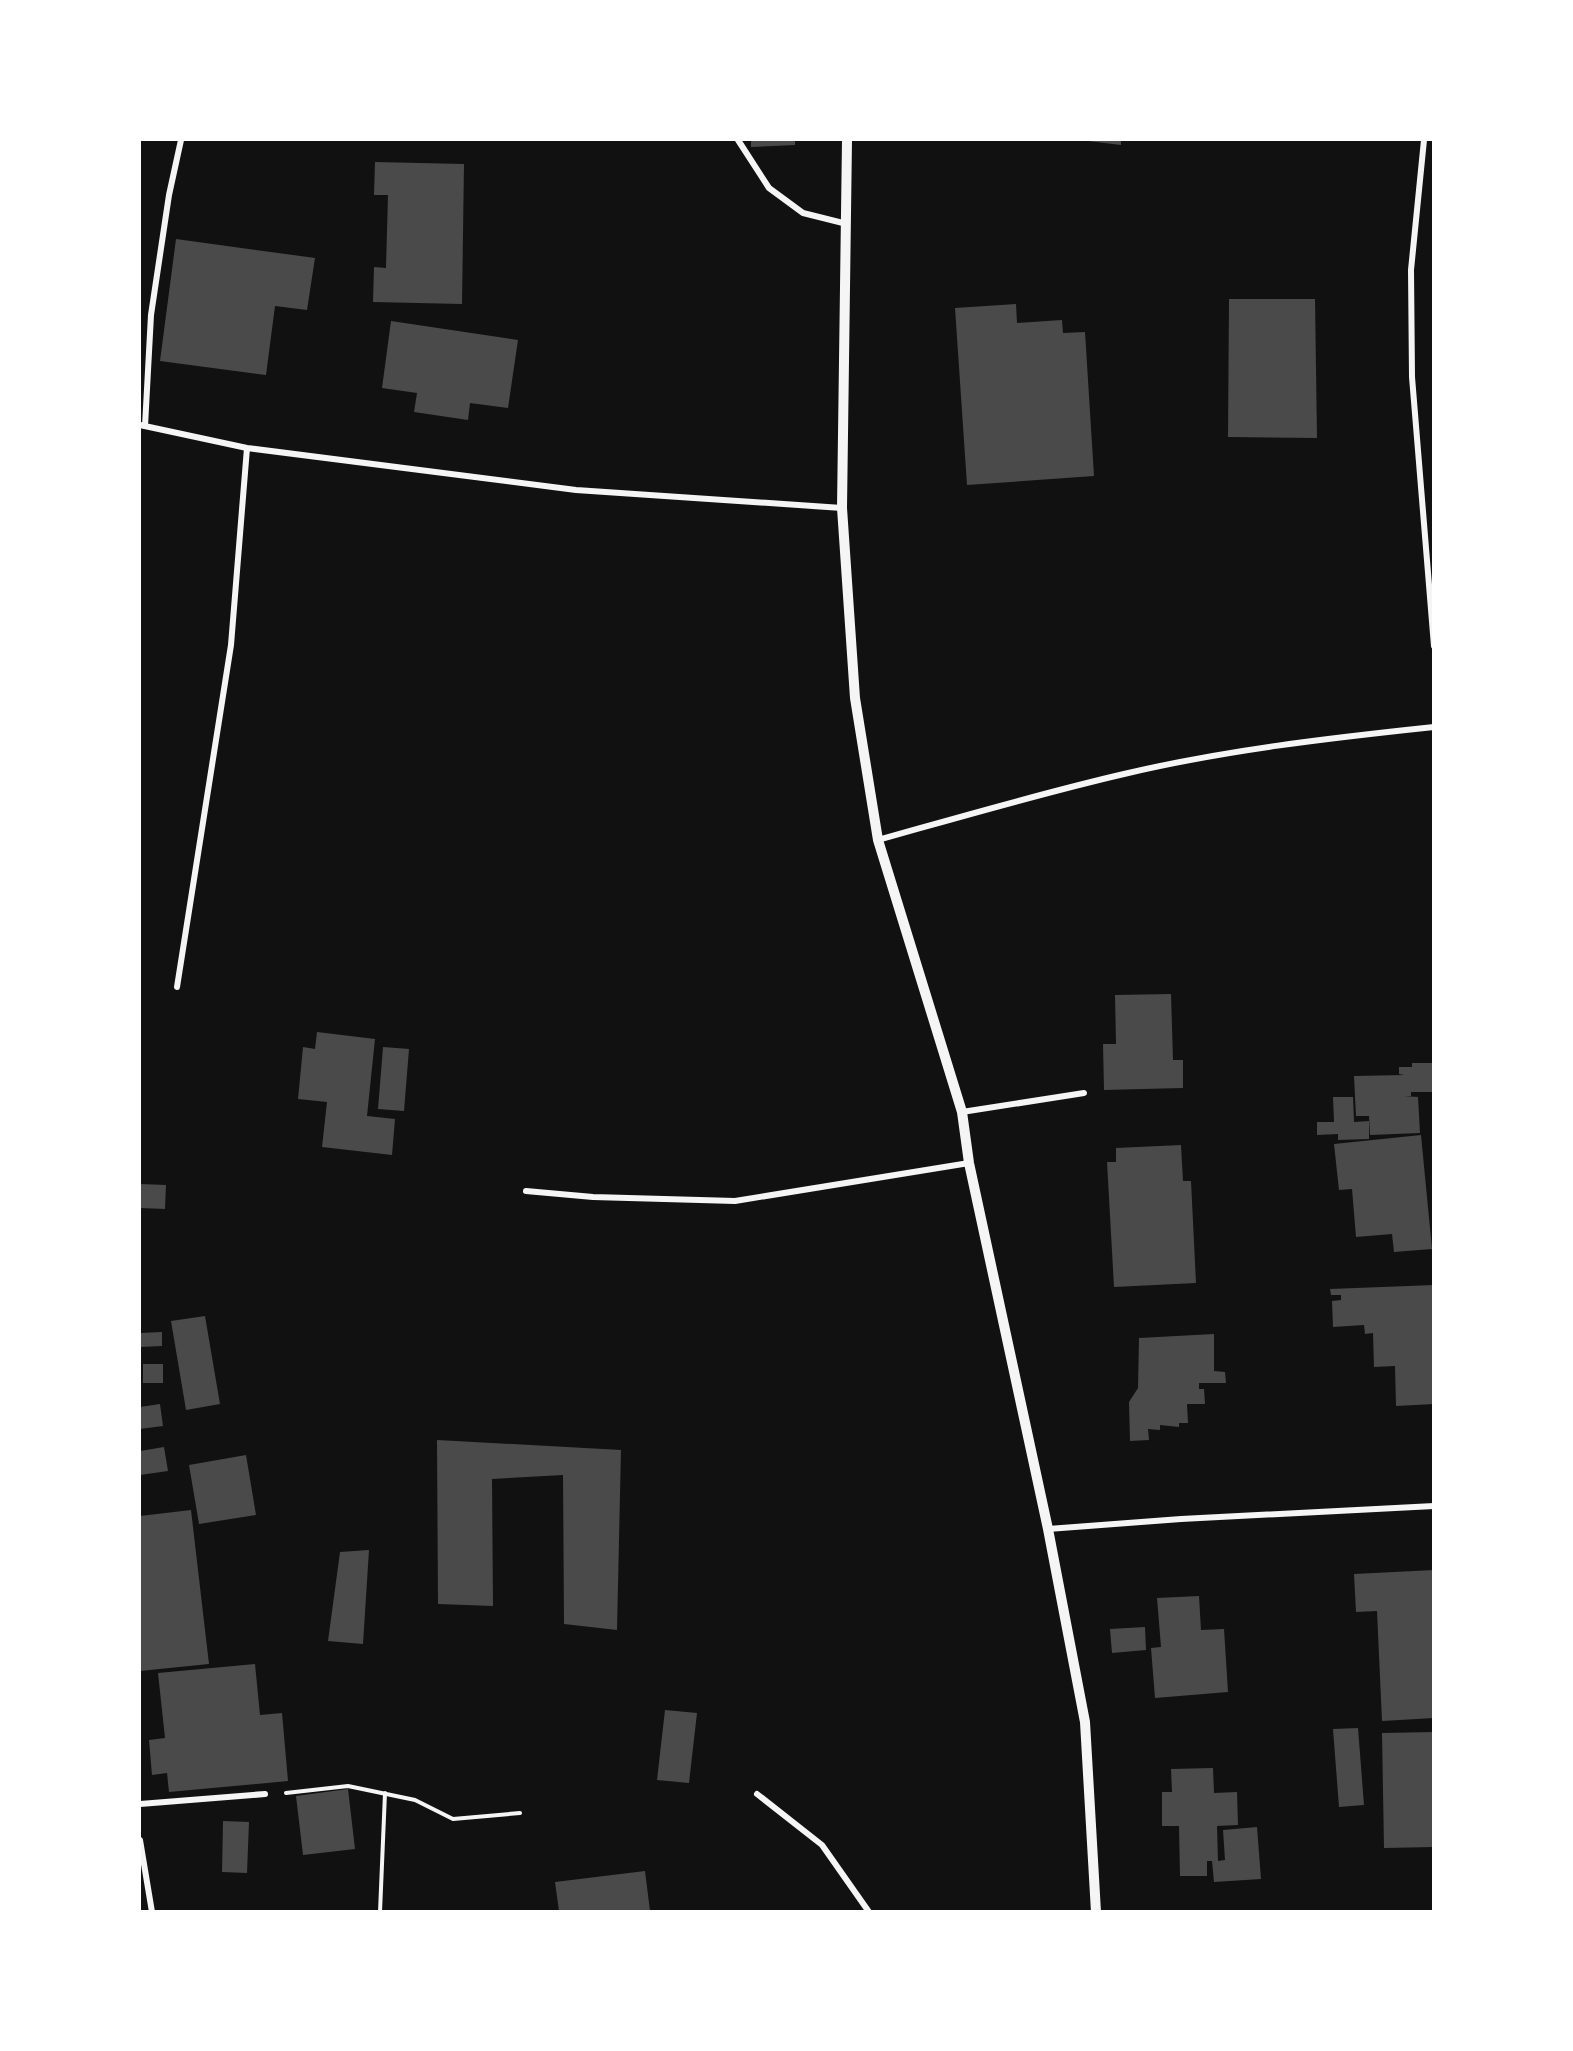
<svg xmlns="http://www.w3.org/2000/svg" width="1573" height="2051" font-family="Montserrat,sans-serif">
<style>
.building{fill:#4a4a4a}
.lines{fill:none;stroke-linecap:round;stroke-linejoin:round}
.path{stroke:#f5f5f5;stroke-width:4}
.minor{stroke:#f5f5f5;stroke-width:6}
.tertiary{stroke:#f5f5f5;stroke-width:10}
</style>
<rect width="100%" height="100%" fill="#111"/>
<path class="building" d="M751 140H795V145L751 147Z
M1088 140H1121V145L1088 141Z
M375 162 464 164 462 304 373 302 374 267 386 268 388 195H374Z
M176 239 315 258 307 310 275 306 266 375 160 361Z
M1229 299H1315L1317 438 1228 437Z
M1016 304 1017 323 1062 320 1063 333 1085 332 1094 476 967 485 955 308Z
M391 321 518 340 508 408 470 403 468 420 414 412 417 393 382 388Z
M1171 994 1173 1060H1183V1088L1104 1090 1103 1044H1116L1115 995Z
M317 1032 375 1039 367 1116 395 1119 392 1155 322 1147 327 1102 298 1099 303 1047 315 1049Z
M383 1047 409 1049 404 1111 378 1109Z
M1412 1063H1434V1092H1411V1096H1404L1418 1097 1420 1133 1370 1135 1369 1116H1356L1354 1076 1404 1075 1399 1074V1067H1412Z
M1333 1097H1353L1354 1122 1369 1121V1139L1338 1140V1134L1317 1135V1122H1334Z
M1421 1135 1432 1249 1394 1252 1392 1234 1356 1237 1352 1189 1339 1190 1334 1144Z
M1181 1145 1183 1181H1191L1196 1283 1114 1287 1107 1162H1116V1148Z
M140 1184 166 1185 165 1209 140 1208Z
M1434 1285V1404L1396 1406 1395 1366 1374 1367 1373 1333 1365 1334 1364 1325 1333 1327 1332 1301 1341 1300V1295H1331L1330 1289Z
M205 1316 220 1404 186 1410 171 1321Z
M162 1332V1346L140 1347V1333Z
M1214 1334V1371L1225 1372 1226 1383H1199V1389H1204L1205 1404H1187L1188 1423H1179V1427L1160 1425V1430L1148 1429 1149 1440 1130 1441 1129 1402 1138 1388 1139 1338Z
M143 1364H163V1383H143Z
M160 1404 163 1426 140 1429V1407Z
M437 1440 621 1450 617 1630 564 1624 563 1475 492 1479 493 1606 438 1604Z
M164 1447 168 1471 140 1475V1451Z
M246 1455 256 1515 199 1524 189 1465Z
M191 1510 209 1664 140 1671V1516Z
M369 1550 363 1644 328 1641 340 1552Z
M1434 1570V1718L1382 1721 1377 1611 1356 1612 1354 1574Z
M1199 1596 1201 1630 1224 1629 1228 1692 1155 1698 1151 1648 1161 1647 1157 1598Z
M1145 1627 1146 1650 1112 1653 1110 1629Z
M255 1664 260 1715 282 1713 288 1781 169 1792 167 1773 152 1775 149 1740 165 1738 158 1673Z
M665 1710 697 1713 689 1783 657 1780Z
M1358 1728 1364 1805 1339 1807 1333 1729Z
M1434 1732V1847L1384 1848 1382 1733Z
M1213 1768 1214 1793 1237 1792 1238 1825 1217 1826 1218 1861 1225 1860 1223 1830 1257 1827 1261 1879 1214 1882 1212 1861H1207V1876H1180L1179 1826H1162V1792H1172L1171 1769Z
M348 1789 355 1849 303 1855 296 1796Z
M223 1821 249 1822 247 1873 222 1872Z
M645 1871 650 1911H559L555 1882Z"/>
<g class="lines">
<path class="path" d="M286 1793 348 1786 415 1800 453 1819 520 1813
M380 1912 385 1793"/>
<path class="minor" d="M738 140 769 188 803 213 847 224
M1424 140 1411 270 1412 377 1434 646
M140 425 247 448 576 490 842 508
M145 426 151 315 169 195 181 140
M878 840C960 817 1042 793 1124 774 1225 750 1330 738 1434 727
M177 987 231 645 247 448
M962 1112 1084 1093
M526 1191 593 1197 735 1201 969 1163
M1048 1529 1181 1519 1434 1506
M757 1794 822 1845 869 1912
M140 1804 265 1794
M140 1840 152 1912"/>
<path class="tertiary" d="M847 140 842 508 855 698 878 840 962 1112 969 1163 1048 1529 1085 1722 1096 1912"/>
</g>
<rect width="1573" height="2051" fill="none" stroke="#ffffff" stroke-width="282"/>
</svg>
